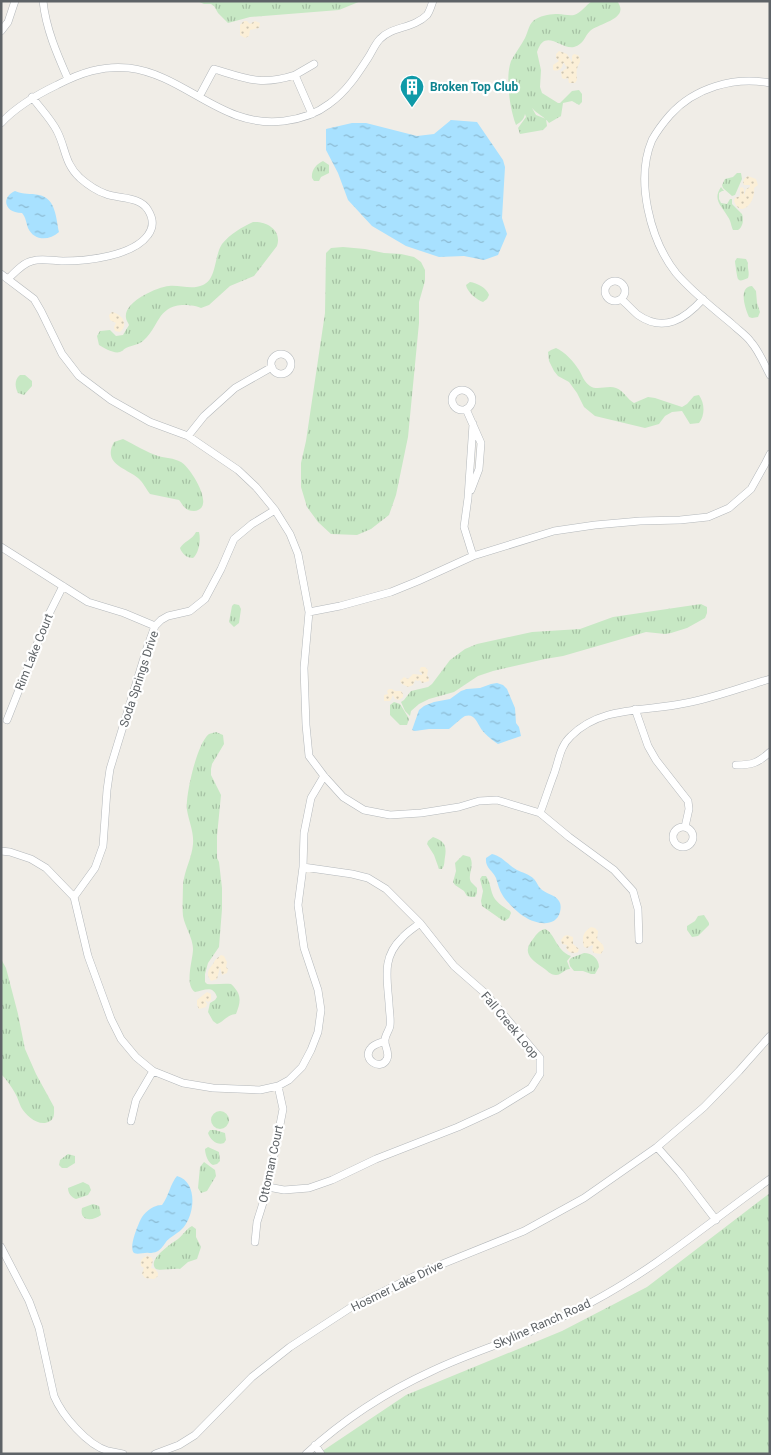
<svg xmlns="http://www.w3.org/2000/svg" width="771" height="1455" font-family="Roboto,sans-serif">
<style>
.grass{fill:url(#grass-tufts)}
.sand{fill:url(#sand-dots)}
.water{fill:url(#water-ripples)}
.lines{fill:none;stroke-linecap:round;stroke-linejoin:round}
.minor-casing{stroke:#b4b8bb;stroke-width:8}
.minor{stroke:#fff;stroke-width:7}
.labels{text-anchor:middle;stroke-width:4.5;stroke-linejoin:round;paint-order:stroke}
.culture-label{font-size:12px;font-weight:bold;fill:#0d838f;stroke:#fff;text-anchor:start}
.street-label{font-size:12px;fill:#5e6367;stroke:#fff}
</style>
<defs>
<pattern id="grass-tufts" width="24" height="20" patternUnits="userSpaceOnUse" patternTransform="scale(1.25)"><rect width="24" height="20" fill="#c7e8c4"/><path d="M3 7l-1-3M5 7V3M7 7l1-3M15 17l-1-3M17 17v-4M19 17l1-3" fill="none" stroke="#a5c0a3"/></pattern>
<pattern id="sand-dots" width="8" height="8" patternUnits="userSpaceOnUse" patternTransform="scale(1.25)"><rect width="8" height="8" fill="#fbefd7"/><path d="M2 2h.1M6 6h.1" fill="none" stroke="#cec5b2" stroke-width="1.8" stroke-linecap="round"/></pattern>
<pattern id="water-ripples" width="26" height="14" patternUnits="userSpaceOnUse" patternTransform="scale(1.25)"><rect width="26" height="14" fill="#a8e1ff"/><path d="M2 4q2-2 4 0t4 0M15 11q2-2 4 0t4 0" fill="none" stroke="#8cbad2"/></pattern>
</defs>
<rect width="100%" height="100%" fill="#f0ede7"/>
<path class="grass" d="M197 1H361L339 10 250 17 228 23 218 13 214 6 211 4H204Z
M592 1H617C631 19 599 23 590 31 584 37 584 44 574 47 561 50 545 27 537 52L541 70 540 87 542 93 558 103H560L572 91 579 90 582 94V102L579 105 572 101 563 103 561 116 549 123C544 116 537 114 532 108L536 115 546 119 547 126 543 130 520 134 518 128 526 117 525 114C524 119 521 122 516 125 510 110 505 77 511 61 515 53 521 46 525 38 528 32 529 22 536 19 542 15 552 14 558 14 563 14 569 16 574 15 581 13 586 5 592 1Z
M323 161 329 165V173L321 177 319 181H314L312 178C311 171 316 164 323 161Z
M737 173H741L742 179 735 195 732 196 723 188 722 185 725 179 733 177Z
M721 187 724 191H722L719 193V199L721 203 727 204 730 199H732V204L742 214C744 219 743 227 738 230H733C731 226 731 221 728 217 722 206 712 200 721 187Z
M253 222C268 221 282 231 277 246L254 276 230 286 209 305 201 308C194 305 189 305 182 305 157 307 159 327 144 340 139 345 132 345 126 348 122 350 125 350 120 352 114 354 104 348 99 345L97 336 100 331 110 330 116 336 123 335 129 325C128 322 126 320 126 318 123 302 157 287 169 286 181 285 192 290 203 285 217 279 214 256 222 244 230 234 242 227 253 222Z
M343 247 365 249 384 253 401 254 414 257 421 262 425 270V281L419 302V323L408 437 396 495 389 515 371 529 357 535 331 534 318 522 307 507 301 487V463L306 441 325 313 326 253 331 248Z
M737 258 746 259 748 263C747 268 750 273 748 278 736 284 738 278 736 270 736 267 735 264 735 261Z
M470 282C477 283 487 288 489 295L487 299 483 302C477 300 467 292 466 285Z
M752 286 756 291 757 303 760 312 758 317 752 318 749 317C745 308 738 287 752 286Z
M556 348C565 352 574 362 579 370 582 375 584 382 590 386 597 391 608 385 616 388 624 391 627 399 634 403L648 397 655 398 682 407 687 404 694 396 699 395C705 404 705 415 699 423L690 424 682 411 672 412 665 416 659 424 645 428 595 416 584 407 577 393 569 382 558 376 554 371 549 361 548 352 551 350Z
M20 375H25L32 381V386L24 395 18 393C15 387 14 380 20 375Z
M123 439C133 444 148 453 158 456 165 458 174 458 181 462 191 468 217 509 194 511 185 511 184 506 179 500L150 494C146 489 143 482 138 478 126 468 102 464 114 442Z
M196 532H199C201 540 199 553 193 558 187 558 182 554 180 548 184 541 192 540 196 532Z
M234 604 239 605 241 609 239 623 234 627 229 622 232 606Z
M701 604 707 607V613L705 618 687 628 671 633 665 634 646 632 563 656 545 659 493 671 478 676 454 692 429 699 419 704 411 711 410 716 405 711 401 702 404 700 411 691 428 687 432 684 450 660 465 649 477 644 532 632 580 629 613 617Z
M394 702 400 704 408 717 409 719 407 725H400L390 715V705Z
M216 732 223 735 224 744 212 764 211 769V775L221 795 217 836V858L219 862 222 888V909L219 947 208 963 205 974V982L207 984C215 985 223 983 231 984 242 994 241 1002 236 1014 226 1015 225 1021 217 1024L213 1021 208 1012 210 1003 215 1000 217 997C213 985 205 990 195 992 184 985 193 960 193 949 193 938 185 927 183 916 182 906 183 895 183 885 184 871 192 858 193 844 194 832 189 822 187 810 185 796 197 743 209 734 211 733 214 733 216 732Z
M433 837C444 841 447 845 445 857 444 862 445 865 442 869H439L434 855 427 844 428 841Z
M463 855 470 857C475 866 467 875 471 882 473 884 475 886 477 888V893L475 897H471L467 896 464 891 455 885 453 882 456 871 455 863Z
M482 876H486C490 882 490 886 492 893 495 902 502 906 510 911L511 913 509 918 505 921 502 920 482 906 481 901 483 891 480 879Z
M704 915 709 923V925L698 936 692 937 687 930V926L695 921 698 916Z
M545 929C555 933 556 951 571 956L567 961 570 969C564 969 562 975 556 975 550 975 547 970 542 967 530 959 522 952 533 939 537 934 538 931 545 929Z
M584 953C592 953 599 959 599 967L595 974H591L583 971H574L570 966 569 961 571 958Z
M1 959 6 968 18 1014 25 1049 36 1074 54 1107C54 1112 55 1118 50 1121 40 1128 26 1116 21 1107 19 1103 18 1098 15 1093 11 1086 7 1080 1 1074Z
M211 1120a9 9 0 1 1 18 0a9 9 0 1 1-18 0Z
M210 1130H215L225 1133 226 1140 224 1143C218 1146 210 1140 208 1133Z
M208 1147 219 1152 220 1161 217 1164 213 1165C208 1163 205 1154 205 1149Z
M68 1154 75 1156V1163L67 1168H62L59 1165 60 1160Z
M204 1162 215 1170 216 1176 207 1191 201 1193 198 1188 200 1167Z
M83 1182 89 1185 91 1190 88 1195 76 1199C71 1197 68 1193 68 1188Z
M770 1193V1454H318L406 1395 562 1331 647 1287Z
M93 1204 99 1206 101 1215C93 1221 79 1222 82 1208Z
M192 1226 196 1229V1237L201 1247 197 1259 188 1262 180 1269C174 1268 160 1271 156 1269 146 1260 172 1243 178 1239 183 1235 186 1229 192 1226Z"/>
<path class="sand" d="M244 21H247L250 24 255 21 260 23 259 28 250 30 249 36 245 38 240 35V25Z
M559 51 567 54 572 62V56L574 54 578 55C583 62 578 63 577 69 576 72 577 77 577 80L575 83H569L568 78 564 79 562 78 561 72 567 68 564 63H563C562 69 559 72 553 70V65L559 61 556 58V54Z
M748 176 756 179 758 185 754 188C756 203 740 219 734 201L735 198 740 196V188L742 187 744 189V196L746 189 750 187V185H744L743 182 745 178Z
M112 312C122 314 129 324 120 332L115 331 114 327 116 323 110 320 109 315Z
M421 667H425L428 670 427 675 429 678V681L422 683 420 680 418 681 415 680 413 685 408 687 402 684 400 681 404 677 408 679 413 674 422 675V673L419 671Z
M389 689H392L395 691H401L403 694V697L399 700 395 699 393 695 390 701H384V695L388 694 387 691Z
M591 927 595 928 598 931 597 939 603 945 604 949 601 954 594 953 592 950 593 946 592 945 587 948 584 947C582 938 582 933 591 927Z
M567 935 573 937V944L579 949 578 952C573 954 569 953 566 948L567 945 562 944 561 940 564 936Z
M221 955 224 956 227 962 226 967 228 969 227 973 222 975 220 967 217 979 211 981 208 976C207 968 213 966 215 960Z
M207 992 211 994V1000L208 1002 205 1000 207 1004 206 1007 199 1009 197 1005V1000Z
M147 1256 151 1257 153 1260 151 1268 155 1269 158 1273V1276L154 1279 145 1278 142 1274 144 1268 141 1266C140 1260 142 1258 147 1256Z"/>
<path class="water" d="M451 120 477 122 503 160 505 167 502 218 507 234 498 255 484 260 464 256 439 257 406 246 372 226 348 200 338 173 326 150V129L352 123H366L417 136 434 134Z
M15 191C24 195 30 193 39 195 56 198 56 219 59 232 49 241 34 241 28 228 26 222 26 218 22 213 4 213 1 197 15 191Z
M497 683 503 685 507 689 515 708 516 723 519 727 521 736 498 744C493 741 482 732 480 727 477 722 474 713 465 716 460 719 454 725 449 729H429L415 731 412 730 419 710 424 706 434 702 450 699 461 691 467 689 480 688 491 684Z
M492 854C502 856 508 865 517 870 523 873 529 874 534 879 537 882 538 886 540 888 545 894 555 894 559 901 561 904 561 908 560 912 556 928 535 924 525 917 519 914 506 901 503 896 499 890 498 884 496 878 492 870 485 868 486 858Z
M177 1176C196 1181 195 1208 187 1222 183 1230 177 1233 170 1238 162 1244 163 1253 149 1253 145 1252 138 1255 134 1253 128 1248 139 1222 142 1217 147 1210 154 1205 162 1205 169 1196 170 1184 177 1176Z"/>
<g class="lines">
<defs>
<path id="minor" d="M43 1C46 29 57 54 68 79
M1 31 8 22 15 1
M770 83C734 76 694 88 670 115 663 123 657 131 652 140 635 180 650 240 676 273 692 292 713 308 732 324 738 330 746 335 751 342 759 351 764 364 770 375
M199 97 214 69C247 79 261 86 295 75
M312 114 295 75 314 64
M1 123C17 106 36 95 57 85 80 73 103 65 129 68 186 75 222 129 284 121 300 119 316 114 329 104 346 92 357 75 368 58 372 52 375 44 380 39 392 26 413 29 427 15 430 11 431 6 433 1
M1 274 34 299 41 311 62 354 79 376 111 400 150 422 188 436 238 470 256 487 275 510 290 534 298 554 309 612 304 668 306 725 309 756 324 776 343 797 364 810 390 815 421 813 459 807 479 801 497 800 540 813 569 837 614 870 633 891 638 909 639 940
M8 279C15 272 23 263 32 261 42 258 53 261 63 261 88 261 133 256 148 235 154 227 153 218 148 210 140 196 119 199 106 194 97 191 88 185 80 178 64 163 66 148 57 131 51 119 40 108 32 97
M605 291a10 10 0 1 1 20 0a10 10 0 1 1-20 0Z
M621 299C627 304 632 310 638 315 664 333 685 319 703 299
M271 364a10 10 0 1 1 20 0a10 10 0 1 1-20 0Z
M452 400a10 10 0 1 1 20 0a10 10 0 1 1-20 0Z
M466 409 481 443 479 469 471 490
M473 424 468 498 464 527 473 556
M188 436 204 416 235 388 272 367
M1 547 88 602 124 613 155 626
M309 612 340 606 391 592 418 581 473 556 554 531 595 525 640 521 680 520 708 517 729 508 751 489 765 464 770 454
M635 709 648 746 656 760 688 801 689 809 685 827
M7 720 49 614 63 586
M736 765C752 765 758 763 770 752
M540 813C545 800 549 787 554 774 559 760 560 746 571 736 602 705 646 712 686 703 714 698 742 687 770 679
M673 837a10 10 0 1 1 20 0a10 10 0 1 1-20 0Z
M1 851 10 852 31 859 46 868 74 897 88 956 111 1019 121 1039 136 1057 153 1071 183 1083 213 1088 260 1090 278 1086 289 1080 302 1067 311 1050 318 1032 321 1010 318 990 304 948 298 905 303 867 304 833 311 798 324 776
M74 897 95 868 103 846 107 790 110 769 147 648 155 626 161 620 168 616 190 611 205 599 221 569 234 539 252 524 275 510
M385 1041C380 1043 374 1044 371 1048 361 1059 381 1072 387 1059 390 1052 384 1046 385 1040 385 1035 389 1031 390 1026 391 1018 389 1010 389 1003 387 977 382 957 402 938 407 932 414 928 420 923
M131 1121 136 1100 153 1071
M268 1187 284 1190 309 1188 332 1180 376 1159 458 1127 497 1109 531 1088 540 1074V1058L486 994 454 966 420 923 386 889 368 878 352 874 303 867
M716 1220 680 1173 657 1147 704 1107 739 1071 770 1036
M255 1242 257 1222 268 1187 283 1109 278 1086
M1 1247 29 1301 39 1328 54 1396C62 1415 87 1445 108 1451 113 1452 118 1453 123 1454
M315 1445 321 1454
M155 1454 179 1445 195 1435 252 1377 290 1347 350 1308 425 1271 524 1231 584 1198 657 1147
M306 1454C343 1420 386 1392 432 1371 461 1357 491 1347 520 1336 545 1326 569 1314 592 1302 656 1268 711 1221 770 1179"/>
</defs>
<use href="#minor" class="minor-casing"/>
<use href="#minor" class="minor"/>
</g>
<defs>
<symbol id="building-pin" viewBox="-11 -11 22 30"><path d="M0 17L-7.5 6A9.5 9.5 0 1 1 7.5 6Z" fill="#0f9aa8" stroke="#fff"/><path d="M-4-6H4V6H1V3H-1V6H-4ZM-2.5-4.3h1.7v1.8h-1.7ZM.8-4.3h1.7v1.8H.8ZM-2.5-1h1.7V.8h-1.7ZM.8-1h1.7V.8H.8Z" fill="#fff"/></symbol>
</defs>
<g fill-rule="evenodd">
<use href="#building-pin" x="398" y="73" width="28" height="38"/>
</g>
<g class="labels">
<g class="culture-label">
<text x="430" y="91">Broken Top Club</text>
</g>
<g class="street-label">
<text transform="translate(34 652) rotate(-68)" y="4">Rim Lake Court</text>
<text transform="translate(139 679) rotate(-72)" y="4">Soda Springs Drive</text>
<text transform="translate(510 1025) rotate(50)" y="4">Fall Creek Loop</text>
<text transform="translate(271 1164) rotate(-78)" y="4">Ottoman Court</text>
<text transform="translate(397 1286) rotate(-26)" y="4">Hosmer Lake Drive</text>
<text transform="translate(542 1324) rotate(-24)" y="4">Skyline Ranch Road</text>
</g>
</g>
<rect width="771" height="1455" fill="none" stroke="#5e6367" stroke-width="5"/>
</svg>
